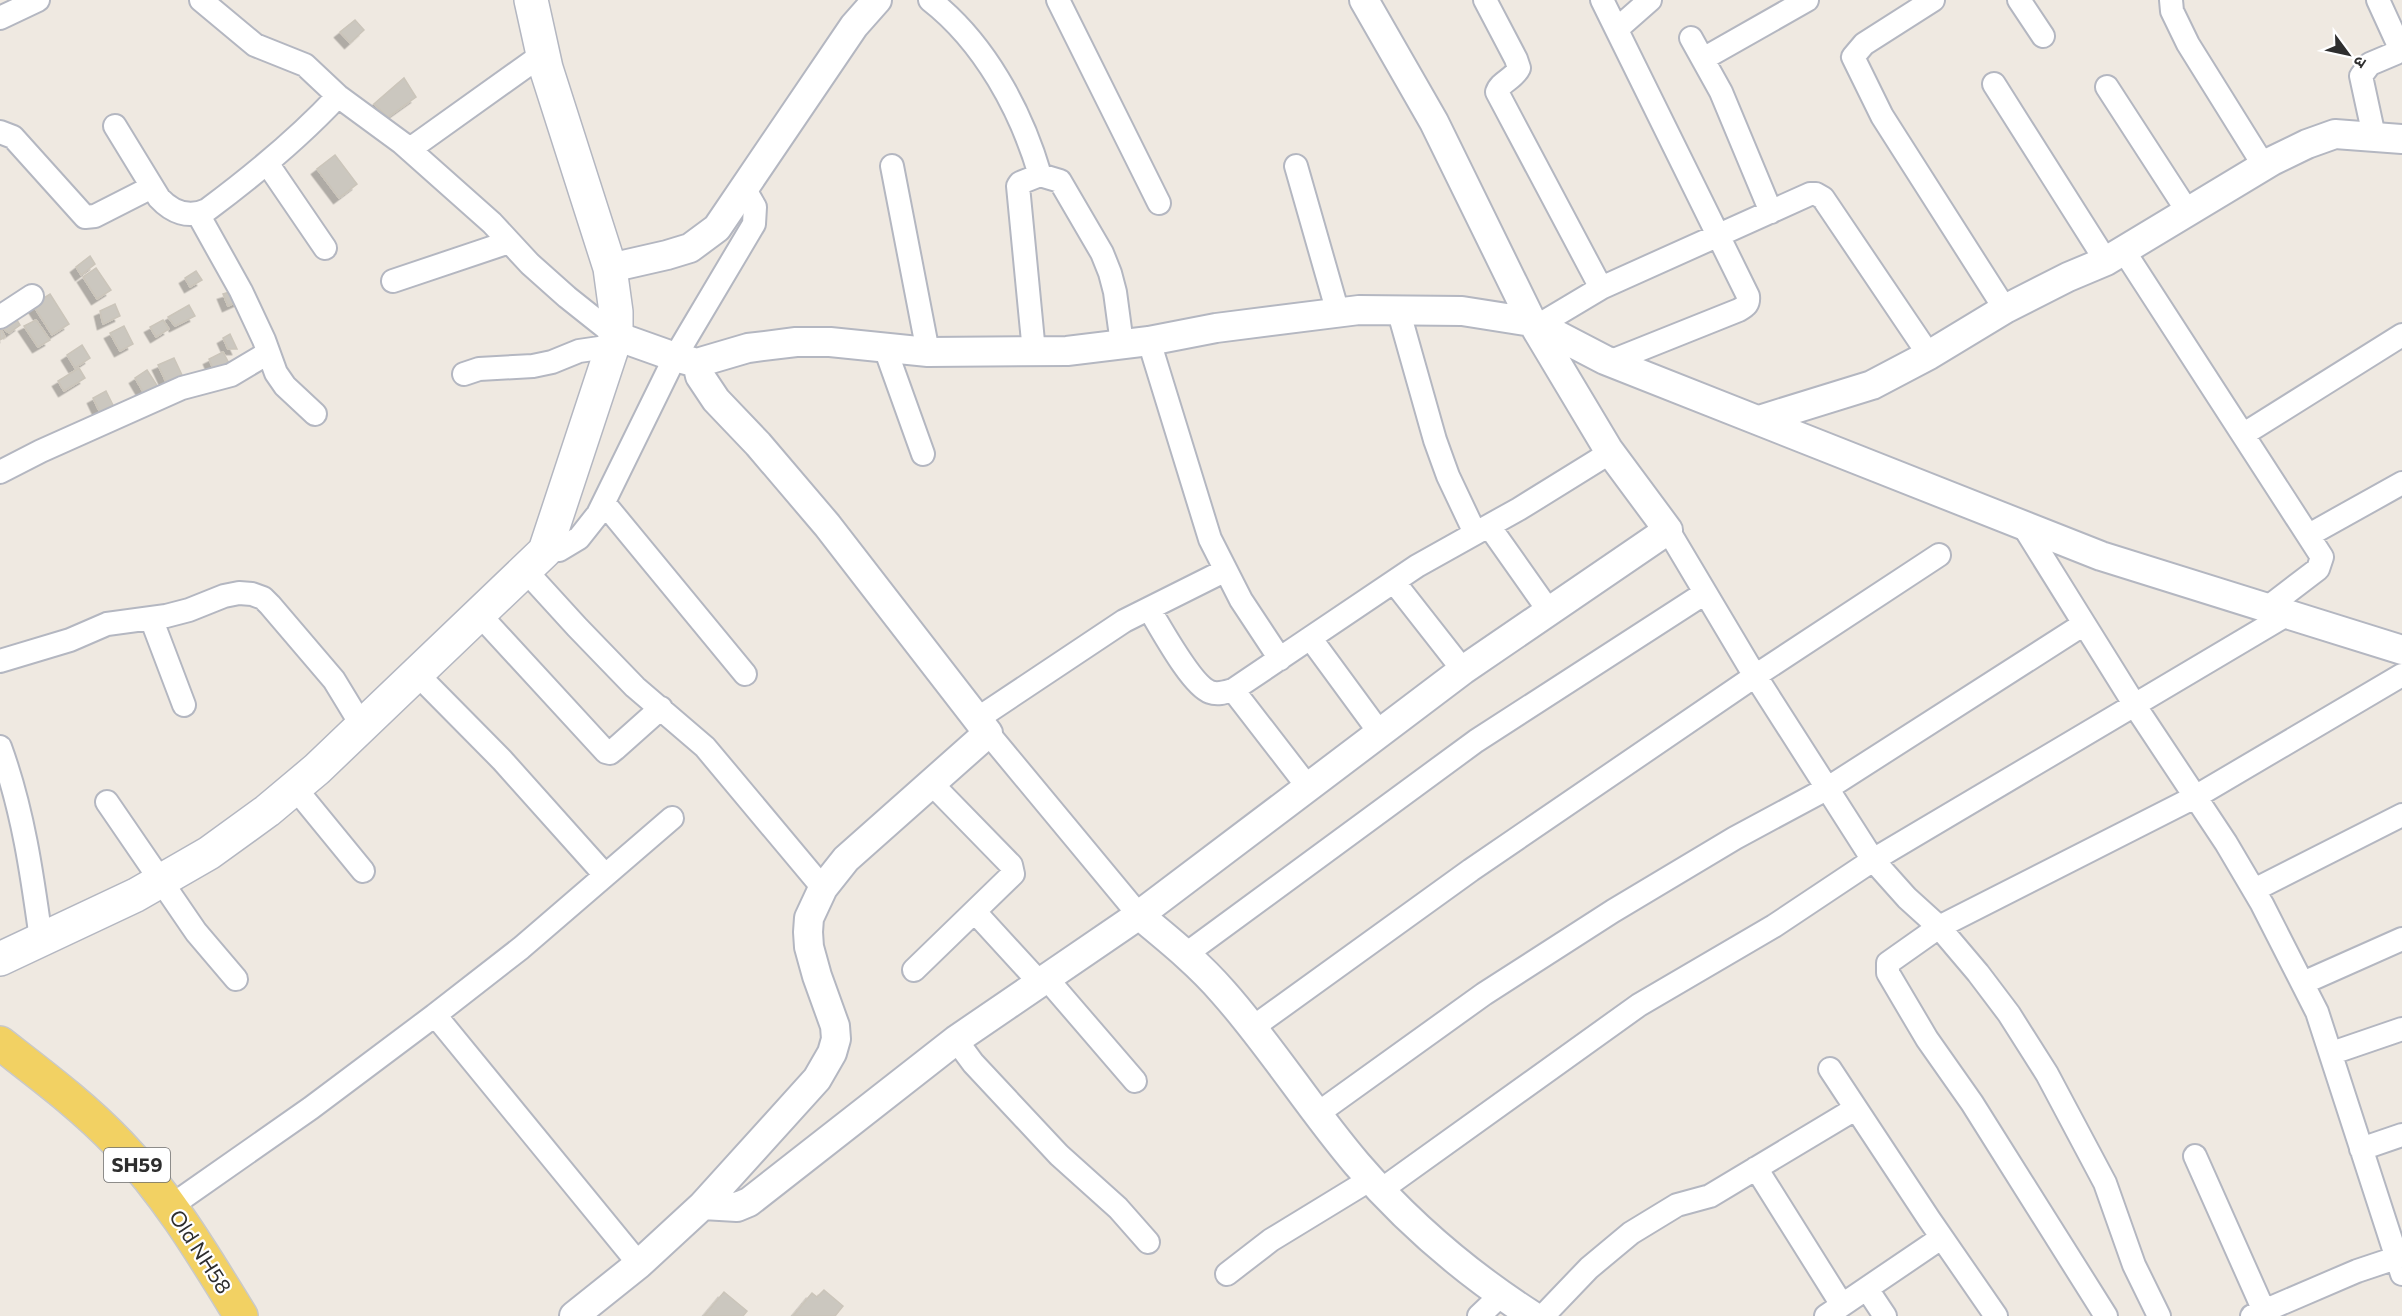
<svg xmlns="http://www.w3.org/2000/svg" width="2402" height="1316" font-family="Commissioner,'Noto Sans Devanagari',sans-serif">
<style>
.building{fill:#cbc7bf;stroke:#cbc5ba;stroke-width:1.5;filter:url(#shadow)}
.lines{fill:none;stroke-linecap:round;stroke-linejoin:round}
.minor-casing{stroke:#b4b7c1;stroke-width:26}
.tertiary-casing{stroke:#b4b7c1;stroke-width:32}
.secondary-casing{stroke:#b4b7c1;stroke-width:36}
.primary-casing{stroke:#c9c9c9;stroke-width:36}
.minor{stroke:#fff;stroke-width:22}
.tertiary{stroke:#fff;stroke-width:28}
.secondary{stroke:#fff;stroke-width:33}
.primary{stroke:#f2d163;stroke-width:33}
.labels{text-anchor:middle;stroke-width:4.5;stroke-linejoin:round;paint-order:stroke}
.shield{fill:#fff;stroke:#6d6d6d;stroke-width:1.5}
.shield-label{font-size:20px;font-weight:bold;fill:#2e2e2e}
.street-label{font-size:21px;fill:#2e2e2e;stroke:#fff}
</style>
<defs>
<filter id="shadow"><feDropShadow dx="-5.5" dy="5.5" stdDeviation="0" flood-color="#0004"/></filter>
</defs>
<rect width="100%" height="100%" fill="#efe9e1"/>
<path class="building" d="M355 20 364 30 350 43 340 32Z
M404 78 416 97 388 117 374 104Z
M335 155 357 184 339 198 317 169Z
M90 256 95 264 81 275 76 267Z
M96 268 111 290 97 299 83 277Z
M196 271 202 280 190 287 185 278Z
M233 291 239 301 228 306 223 294Z
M50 294 69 324 52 335 33 305Z
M115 304 120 316 103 324 100 311Z
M189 305 195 316 175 326 168 317Z
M15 317 20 325 9 333 0 326Z
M36 320 50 340 38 347 24 326Z
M163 320 169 329 156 337 150 327Z
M0 326 5 337 0 340Z
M124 326 133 344 120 351 110 333Z
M230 334 237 349H228L223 338Z
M82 345 90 358 75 368 67 355Z
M223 352 231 367 216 375 209 359Z
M174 358 182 375 168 386 158 365Z
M79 368 85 378 64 391 58 381Z
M147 370 158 387 145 395 135 378Z
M106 391 116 411 102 417 93 398Z
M824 1290 843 1306 835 1316H793L812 1293 817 1297Z
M724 1292 747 1311 743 1316H704Z"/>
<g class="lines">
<defs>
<path id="minor" d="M201 0 255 45 305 65 338 96 402 143 492 223 530 264 567 297 616 336
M930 0C984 42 1021 110 1040 175L1060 181 1102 253 1110 273 1115 292 1122 344
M1058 0 1159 203
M1485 0 1516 59 1519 68C1514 79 1500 82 1497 92L1601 288
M1602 0 1748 296C1749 304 1746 306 1739 310L1609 362
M1933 0 1864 44 1853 57 1882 116 2005 309
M2019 0 2043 36
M2171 0 2172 11 2188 44 2264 166
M0 18 38 0
M1617 29 1650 0
M1691 38 1721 92 1771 212
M1703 59 1807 0
M1994 84 2106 261
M2107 87 2188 212
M115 126 159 198C172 212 188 219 207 210 254 175 298 139 338 96
M0 132 13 137 85 217 95 216 152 187
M2374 136 2361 76 2370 64 2396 53 2399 46 2378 0
M410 149 543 54
M267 163 325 248
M892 166 928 352
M1296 166 1338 313
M198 214 241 291 264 340 276 373 285 386 315 414
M2124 251 2322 557 2318 569 2267 608
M393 281 509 242
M1398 309 1435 440 1448 476 1475 533
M0 317 32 296
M1539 325 1601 288 1810 194H1816L1823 198 1929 355
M1149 341 1210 539 1241 600 1280 659
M885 348 923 454
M1034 352 1018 186 1020 183 1040 175
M464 374 479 369 533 366 552 362 579 351 613 346
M2244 434 2402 335
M0 472 41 451 182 388 231 375 268 353
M604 503 745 674
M2022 524 2141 715 2226 843 2262 904 2317 1012 2402 1274
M1489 526 1549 611
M1668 530 1749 666 1873 860 1907 898 1939 927 1978 973 2009 1014 2047 1074 2105 1183 2134 1265 2159 1316
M2309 535 2402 483
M545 551 559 550 579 538 598 514 675 357 754 224 755 207 744 188
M525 570 577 627 635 687 705 747 823 888
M1394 582 1463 670
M1149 609C1161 628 1191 685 1210 692 1218 695 1226 692 1233 690
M479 614 606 752 610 753 615 749 661 708
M151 618 184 705
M1311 639 1380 733
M0 661 70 640 107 624 166 616 189 610 224 596 239 593 252 594 263 598 270 605 334 680 362 726
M417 674 502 760 605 875
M977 719 1124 621 1224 571
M988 733 1139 915
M0 747C23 810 32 874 41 939
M1308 787 1233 690 1417 566 1519 509 1611 452
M295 788 363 871
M107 802 196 932 236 979
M2254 890 2402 815
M975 912 1041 984
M1186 954 1476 741 1705 593
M914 970 1013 874 1011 865 931 783
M1048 980 1135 1081
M2303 983 2402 939
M1252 1028 1471 870 1755 676 1939 555
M956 1040 973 1063 1059 1155 1118 1208 1148 1242
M2332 1053 2402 1029
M1830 1069 1929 1219 1996 1316
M1317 1114 1484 994 1613 911 1735 838 1828 788 2084 624
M2361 1149 2402 1135
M2195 1156 2264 1311
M1756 1168 1842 1305
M1381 1190 1639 1005 1774 926 1873 860 2288 614
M171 1206 311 1108 435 1015
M639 1264 435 1015 521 948 672 818
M1227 1274 1271 1240 1371 1179
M1867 1289 1885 1316
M1479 1316 1501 1295
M1543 1316 1589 1268 1631 1233 1677 1205 1710 1196 1855 1109
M1826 1316 1941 1238
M2106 1316 1972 1103 1927 1039 1888 973V963L1939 927 2195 797 2402 675
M2252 1316 2357 1271 2396 1258"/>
<path id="tertiary" d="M610 268 667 255 690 248 717 228 854 26 877 0
M616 336 675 357 697 363 748 348 796 342H830L928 352 1067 351 1149 341 1216 328 1359 310 1462 311 1532 322 1605 360 2101 556 2402 650
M697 363 700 376 716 400 758 444 827 525 988 733 846 859 823 888 809 918 808 932 809 947 817 976 835 1026 836 1039 832 1053 817 1079 703 1205
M1759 420 1872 385 1929 355 2005 309 2068 277 2106 261 2272 161 2307 144 2335 134 2402 139
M1139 915C1168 939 1198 963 1223 992 1271 1046 1310 1109 1357 1164 1407 1222 1469 1275 1533 1316
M574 1316 639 1264 703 1205 737 1207 749 1202 956 1040 1139 915 1463 670 1668 530 1608 449 1532 322 1434 122 1364 0"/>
<path id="secondary" d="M0 959 136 895 209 853 267 811 317 769 545 551 616 336V312L610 268 546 68 531 0"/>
<path id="primary" d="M0 1043C41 1075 83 1106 119 1144 168 1195 204 1256 241 1316"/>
</defs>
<use href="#minor" class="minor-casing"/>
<use href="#tertiary" class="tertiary-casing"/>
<use href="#secondary" class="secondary-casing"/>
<use href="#primary" class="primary-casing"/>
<use href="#minor" class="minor"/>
<use href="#tertiary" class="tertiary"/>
<use href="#secondary" class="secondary"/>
<use href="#primary" class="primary"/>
</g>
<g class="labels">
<rect class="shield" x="104" y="1148" width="66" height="34" rx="4.5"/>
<g class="shield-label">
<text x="137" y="1172">SH59</text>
</g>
<g class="street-label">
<text transform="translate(200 1252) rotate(57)" y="7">Old NH58</text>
</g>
</g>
<g transform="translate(2348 54) rotate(123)" stroke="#ffffff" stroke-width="4.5" paint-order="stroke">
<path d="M0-4.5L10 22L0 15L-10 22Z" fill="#2e2e2e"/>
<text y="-9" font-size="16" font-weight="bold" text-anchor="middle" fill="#2e2e2e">उ</text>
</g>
</svg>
